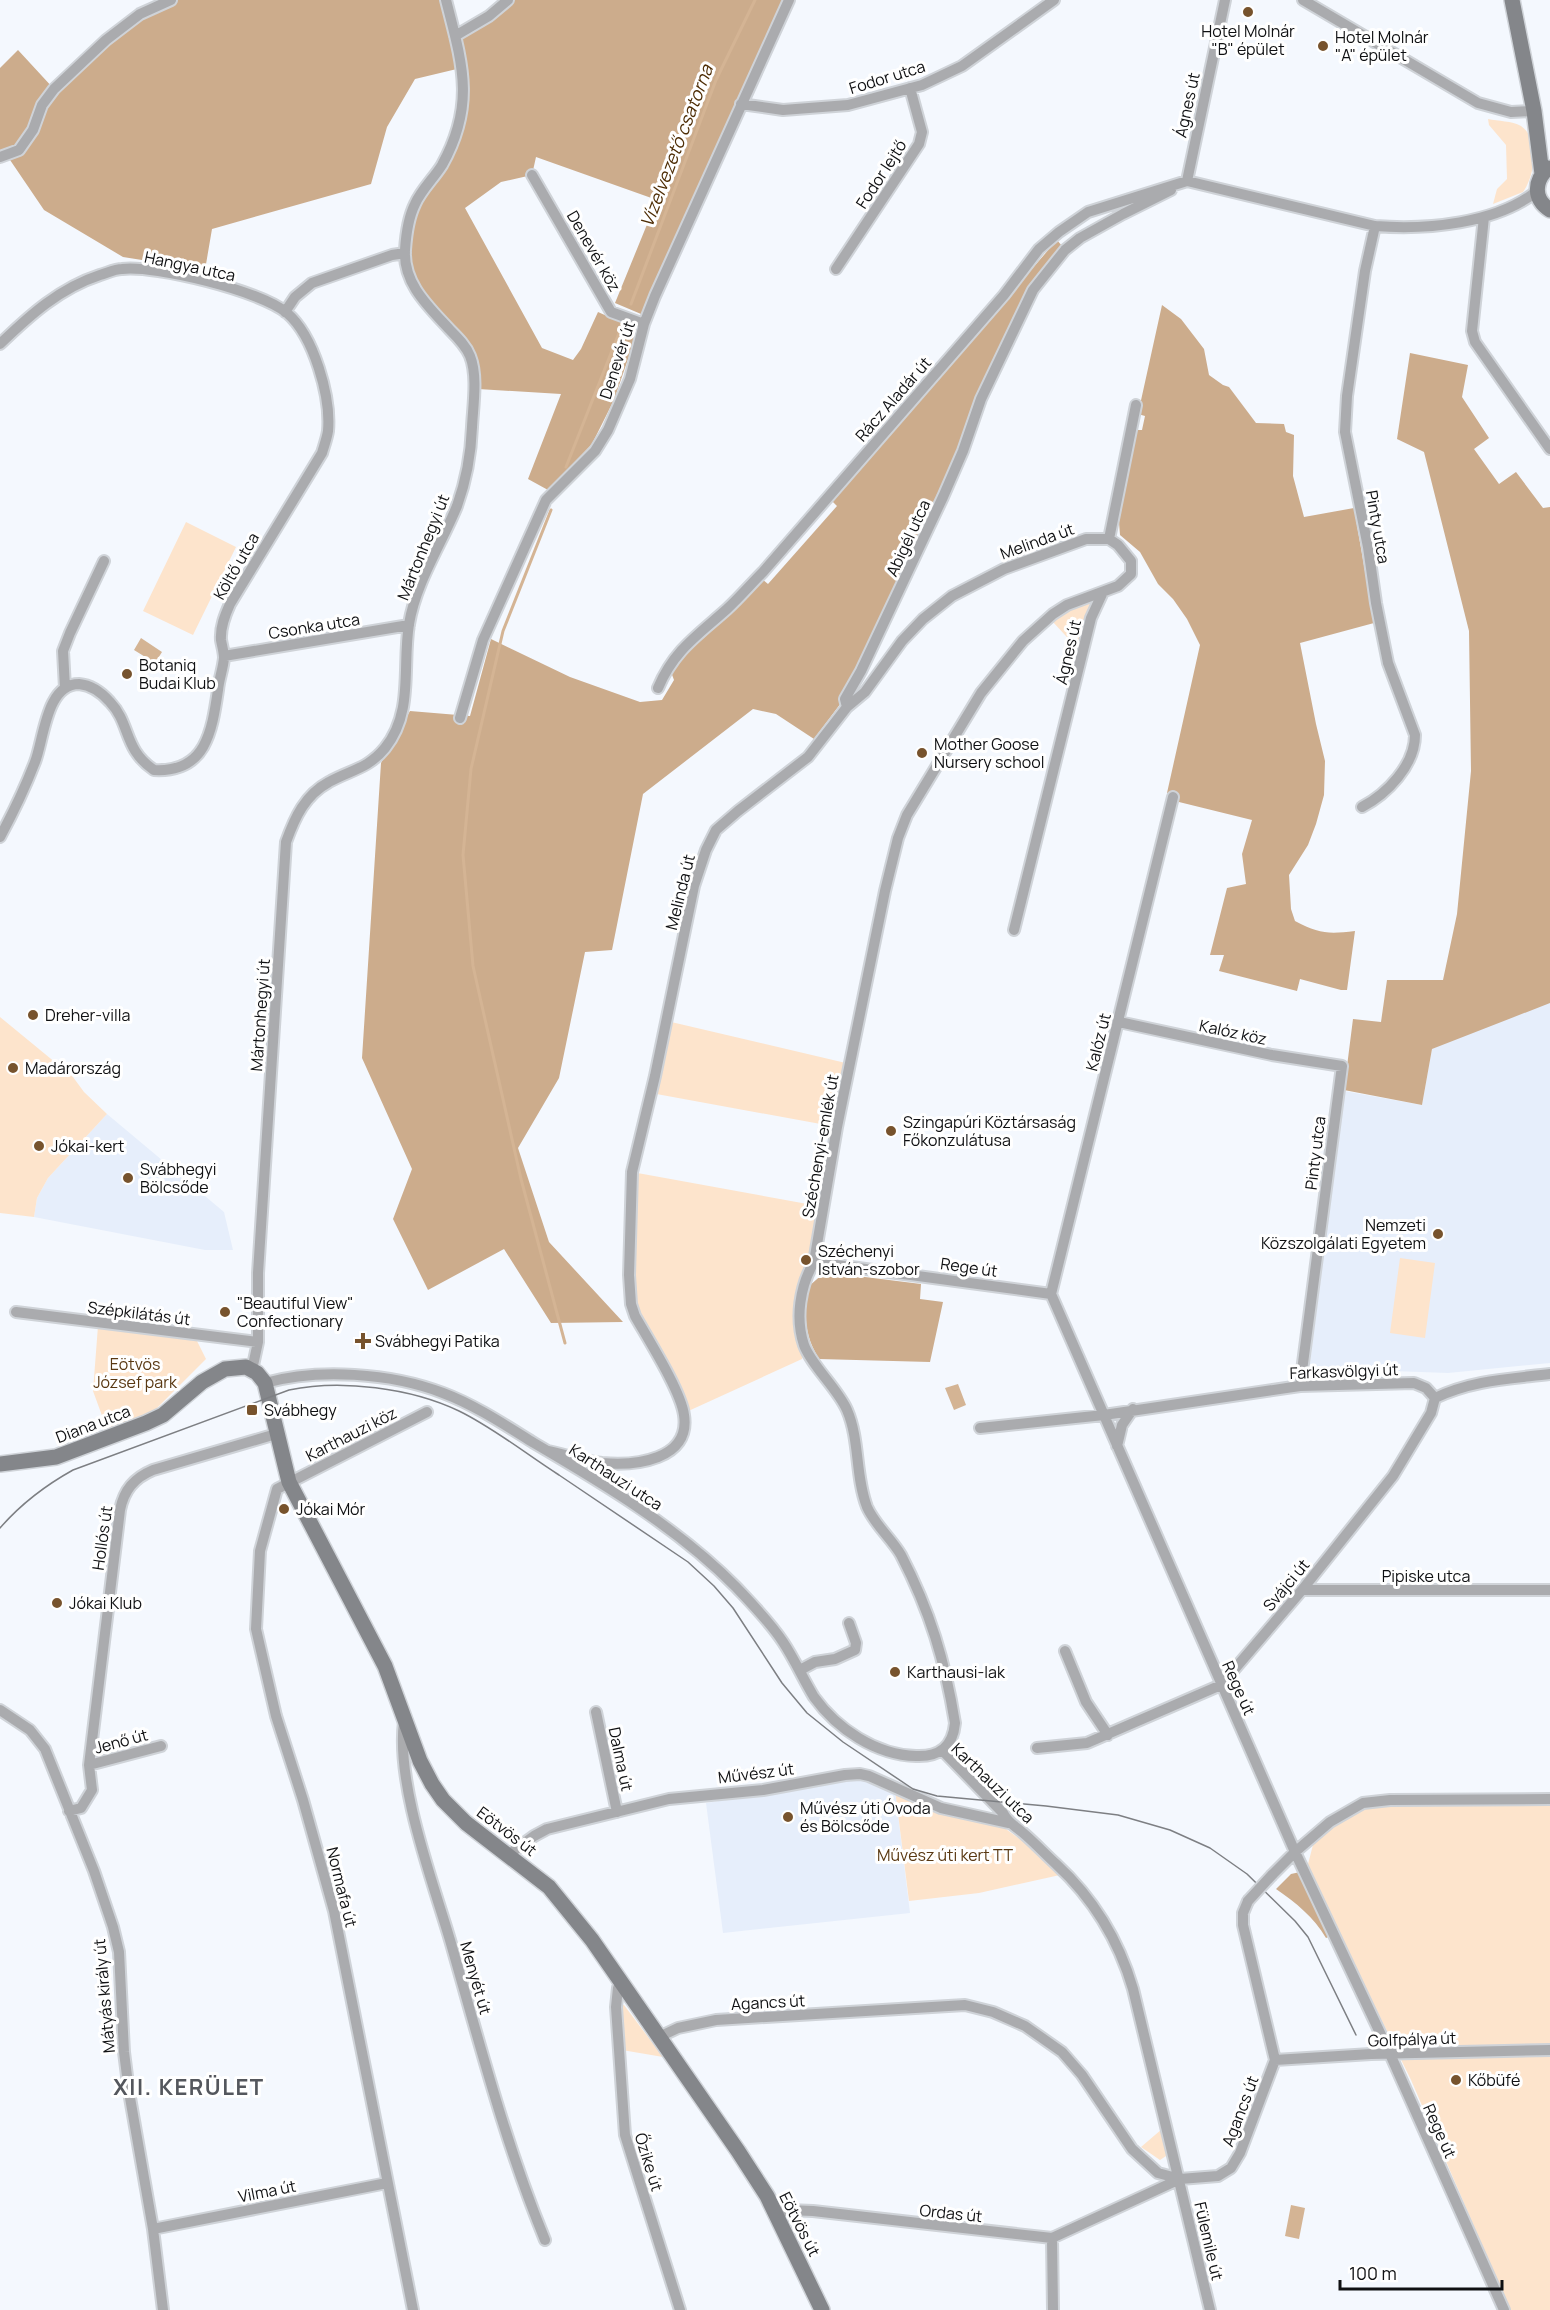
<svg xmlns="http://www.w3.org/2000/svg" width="1550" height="2310" font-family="Manrope,sans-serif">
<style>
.built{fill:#e6eefb}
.green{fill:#fde4cc}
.forest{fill:#ccac8c}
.water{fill:#d4b494}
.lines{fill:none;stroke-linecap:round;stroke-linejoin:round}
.stream{stroke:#d4b494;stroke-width:3}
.street-casing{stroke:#cfd3d8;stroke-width:14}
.secondary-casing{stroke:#cfd3d8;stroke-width:18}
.street{stroke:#aaabae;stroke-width:10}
.secondary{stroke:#84868a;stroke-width:15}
.tram{stroke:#7d7f83;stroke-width:1.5}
.street-bridge-casing{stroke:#cfd3d8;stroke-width:14;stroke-linecap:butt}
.street-bridge{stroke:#aaabae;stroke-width:10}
.poi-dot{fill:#77532d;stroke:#fff;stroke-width:2}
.labels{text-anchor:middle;stroke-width:6;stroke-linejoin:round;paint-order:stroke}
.poi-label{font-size:16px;fill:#0f1012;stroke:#fff;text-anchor:start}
.street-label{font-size:16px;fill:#0f1012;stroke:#fff}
.park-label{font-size:16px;fill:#593812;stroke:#fff}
.water-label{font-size:18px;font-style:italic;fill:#4e2d05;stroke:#fff}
.district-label{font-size:22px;font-weight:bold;letter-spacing:1.5px;fill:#54575d;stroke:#fff}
</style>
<rect width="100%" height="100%" fill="#f4f8fe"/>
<path class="built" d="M1550 992V1363L1448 1373 1392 1371 1309 1372 1344 1091 1422 1105 1432 1049Z
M107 1114 224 1212 233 1250H205L34 1217 37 1198 48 1178Z
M858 1779 895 1790 910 1913 723 1933 706 1803Z"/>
<path class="green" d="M1488 119C1498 121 1512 121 1521 126 1540 139 1535 176 1523 192L1493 204 1497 189 1507 179 1506 145 1489 125Z
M186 522 236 547 193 635 143 611Z
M1087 601 1091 604 1081 643 1076 647 1053 622 1063 613Z
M0 1017 73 1077 84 1092 107 1114 48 1178 37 1198 34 1217 0 1213Z
M667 1021 850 1064 837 1127 651 1093Z
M632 1172 824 1207 803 1286 804 1346 802 1359 684 1413 635 1316Z
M1400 1258 1435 1263 1425 1338 1390 1333Z
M98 1326 197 1341 206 1359 155 1410 108 1432 93 1391Z
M895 1790 1003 1827 1024 1842 1060 1875 979 1893 909 1901Z
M1550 1802V2310H1510L1411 2080 1307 1868 1314 1841 1345 1817 1370 1805Z
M624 2005 663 2057 622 2050 620 2006Z
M1162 2129 1169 2154 1160 2160 1141 2147Z"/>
<path class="forest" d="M171 0H446L455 35 508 0H789L641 314 615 303 657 200 536 157 532 175 501 182 465 208 542 348 573 360 581 349 598 312 638 330 614 400 592 444 548 490 528 479 561 394 478 389 475 352 461 341 421 298 405 253 415 203 442 164 461 118V68L415 79 387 127 371 184 212 229 205 270 123 257 44 210 8 157 0 164V68L18 50 54 89 106 40Z
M1057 240 1062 246 1041 271 1013 317 990 374 973 404 957 455 847 695 814 739 776 714 753 709 643 794 612 950 585 952 559 1078 518 1148 549 1242 623 1322 551 1323 504 1249 428 1290 393 1219 412 1169 362 1058 381 763 410 711 470 716 491 639 570 677 640 702 662 700 674 680 671 672 676 663 731 613 762 579 768 584 837 506 831 500Z
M1162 305 1181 319 1204 349 1209 375 1223 385 1229 387 1256 423 1284 424 1286 432 1294 435 1293 476 1304 517 1354 508 1374 623 1300 643 1316 724 1325 761 1324 795 1316 824 1308 845 1289 875 1291 909 1295 921C1319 934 1329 934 1355 931L1347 990H1341L1300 979 1297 991 1219 971 1224 955H1210L1227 888 1246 884 1242 854 1252 820 1179 802 1178 795 1167 793 1200 645 1187 619 1173 599 1158 584 1140 552 1120 535 1119 522 1135 430H1142L1145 416 1138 414Z
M1410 353 1468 365 1462 397 1489 438 1474 449 1499 484 1516 472 1543 508 1550 507V1003L1432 1049 1422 1105 1344 1090 1353 1019 1381 1022 1387 980H1443L1457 914 1471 771 1469 631 1424 452 1397 439Z
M825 1272 921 1284 920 1299 943 1302 930 1362 819 1359C804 1335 804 1315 808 1287Z
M1300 1872 1331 1936 1326 1938C1314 1917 1296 1903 1276 1889L1291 1874Z"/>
<path class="water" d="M141 638 162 652 155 663 134 650Z
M958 1384 966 1405 954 1410 945 1388Z
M1291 2205 1305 2208 1299 2239 1285 2236Z"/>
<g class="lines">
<path class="stream" d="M631 304 716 80 755 0
M566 467 621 328
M551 510 503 631 471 769 463 855 473 966 521 1179 565 1343"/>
<defs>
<path id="street" d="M1303 0 1478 103 1511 112 1534 111
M455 36 489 16 508 0
M741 104 783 110 848 105 922 85 962 66 1054 0
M0 157 19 150 33 130 42 105 54 89 106 40 140 14 171 0
M532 175 611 312 644 324
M1187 181 1225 0
M1484 217 1472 331 1475 342 1550 449
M836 269 919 144 922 132 910 88
M285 312 295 297 312 283 392 255 405 253
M0 344C30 315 60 288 100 275 107 273 115 269 122 269 156 265 261 291 287 313 314 336 331 397 328 431 327 438 324 446 322 453L230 604C225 615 220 627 221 640 222 646 224 652 224 658 223 669 219 679 218 690 212 731 206 773 154 770 123 749 131 724 110 702 102 693 91 685 79 684 46 684 44 739 35 762 25 788 13 813 0 837
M1109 539 1136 405
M224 656 409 625
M65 688 63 651 70 633 104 561
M658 688C674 650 698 635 727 609 740 597 751 584 763 572L1004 295 1039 249 1059 232 1088 212 1187 181 1375 226C1426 230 1496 224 1537 191
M847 707 845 699 861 671 943 497 963 451 981 399 1033 290 1065 250 1080 238 1123 214 1171 190
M460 718 483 640 546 500 595 451 608 430 630 379 644 324 655 296 789 0
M1362 807C1387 794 1415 765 1415 735L1388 663 1376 603 1368 547 1345 432 1347 396 1365 271 1375 226
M1014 930 1091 618 1103 592
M1119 1022 1272 1055 1342 1066 1300 1386
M814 1262 1051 1294
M1051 1294 1295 1852 1390 2054 1504 2310
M1051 1294 1173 797
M16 1312 258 1342
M252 1370 258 1342V1273L286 842C295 817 305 795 329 782 350 770 368 769 385 748 414 712 402 666 409 624 416 582 441 545 457 506 466 481 471 454 472 427 473 406 478 376 470 356 466 346 458 338 450 330 429 307 403 284 405 250 406 235 408 218 415 204 421 190 434 178 442 165 476 104 462 63 446 0
M265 1383C318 1368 391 1373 443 1393 475 1405 505 1425 534 1443 604 1484 678 1528 736 1587 752 1604 770 1622 783 1642 795 1660 803 1679 814 1697 837 1729 876 1755 916 1756 940 1757 953 1746 955 1723 945 1661 930 1611 901 1555 891 1538 875 1525 867 1507 855 1476 860 1440 847 1410 838 1389 811 1365 804 1345 795 1318 800 1286 814 1262L837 1127 885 891 898 838 907 815 981 693 1023 641 1053 614 1067 605 1118 586 1131 574V561L1118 545 1109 539H1086L1004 569 952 596 923 619 902 641 865 692 847 707 808 757 738 811 716 830 706 850 694 886 655 1076 632 1172 629 1275 631 1304 635 1316C648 1339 681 1391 684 1415 691 1460 635 1466 602 1463 585 1461 566 1455 548 1451
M1435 1398C1473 1380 1509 1379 1550 1374
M980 1428 1104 1415 1300 1386 1414 1383 1426 1388 1435 1398
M1117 1446 1122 1425 1133 1409
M1302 1590H1550
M1065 1651 1086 1702 1108 1735
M800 1670 815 1662 835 1659 855 1650 856 1643 849 1623
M0 1710 30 1730 45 1749 94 1871 113 1927 119 1952 124 2052 129 2092 153 2229 163 2310
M596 1712 617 1812
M404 1722C396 1784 432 1879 450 1940 479 2041 505 2143 545 2240
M1037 1748 1087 1743 1221 1685 1302 1590 1393 1476 1431 1413 1435 1398
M942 1750 1003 1813C1008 1823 1014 1825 1022 1832 1034 1842 1045 1854 1056 1864 1093 1898 1119 1941 1133 1989L1210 2310
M89 1765 161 1746
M69 1811 81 1808 92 1790 89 1765 120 1510C124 1490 134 1478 153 1470L276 1434
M508 1855 534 1836 547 1829 669 1799 763 1790 845 1775 860 1774 869 1776 941 1808 1009 1823
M1272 1875 1295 1852 1330 1822 1363 1803 1390 1800 1550 1799
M623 1984 618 1988 616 2007 625 2135 680 2310
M659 2037 678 2028 716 2020 965 2005 993 2012 1025 2026 1062 2052 1082 2075 1132 2149 1158 2173 1180 2179 1218 2176 1231 2168 1240 2153 1275 2060 1243 1925V1913L1248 1901
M1275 2060 1371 2054 1550 2050
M777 2214 788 2210 813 2211 1052 2238
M153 2229 387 2183
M1052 2238 1180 2179
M1052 2238 1053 2310
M413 2310 334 1911 303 1800 276 1716 256 1629 260 1551 277 1489 427 1412"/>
<path id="secondary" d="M1512 0 1534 111 1542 174
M1548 168C1534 181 1533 199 1550 210
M0 1464 56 1457 146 1423 163 1415 202 1382 225 1369 246 1367 257 1373 265 1383 289 1482 385 1666 420 1761 432 1784 443 1800 466 1823 549 1887 592 1940 738 2151 767 2196 822 2310"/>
</defs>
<use href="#street" class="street-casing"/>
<use href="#secondary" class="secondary-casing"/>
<use href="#street" class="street"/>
<use href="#secondary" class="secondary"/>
<path class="tram" d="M0 1528C20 1505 46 1485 73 1470L289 1390C341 1379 411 1388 459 1411 494 1428 526 1454 559 1475 602 1504 645 1533 688 1562L714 1586 733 1608 782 1683 807 1713 843 1742 913 1789 937 1796 1046 1806 1118 1815 1170 1830 1210 1848 1247 1874 1295 1921 1308 1937 1356 2035"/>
<defs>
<path id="street-bridge" d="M1248 1901 1272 1875"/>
</defs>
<use href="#street-bridge" class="street-bridge-casing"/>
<use href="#street-bridge" class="street-bridge"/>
</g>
<g class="poi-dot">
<circle cx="1248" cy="12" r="6"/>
<circle cx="1323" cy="46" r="6"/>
<circle cx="127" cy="674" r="6"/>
<circle cx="922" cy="753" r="6"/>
<circle cx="33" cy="1015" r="6"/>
<circle cx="13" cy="1068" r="6"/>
<circle cx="891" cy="1131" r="6"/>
<circle cx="39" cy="1146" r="6"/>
<circle cx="128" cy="1178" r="6"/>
<circle cx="1438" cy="1234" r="6"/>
<circle cx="806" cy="1260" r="6"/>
<circle cx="225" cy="1312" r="6"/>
<path d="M360 1332h6v6h6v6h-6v6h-6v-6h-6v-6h6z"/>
<rect x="246" y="1404" width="12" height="12" rx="3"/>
<circle cx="284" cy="1509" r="6"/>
<circle cx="57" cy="1603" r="6"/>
<circle cx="895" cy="1672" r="6"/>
<circle cx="788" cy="1817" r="6"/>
<circle cx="1456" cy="2080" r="6"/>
</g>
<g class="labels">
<g class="poi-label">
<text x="1248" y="37" text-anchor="middle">Hotel Molnár<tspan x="1248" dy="18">"B" épület</tspan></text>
<text x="1335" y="43">Hotel Molnár<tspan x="1335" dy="18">"A" épület</tspan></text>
<text x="139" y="671">Botaniq<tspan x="139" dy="18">Budai Klub</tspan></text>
<text x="934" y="750">Mother Goose<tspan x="934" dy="18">Nursery school</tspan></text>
<text x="45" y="1021">Dreher-villa</text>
<text x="25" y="1074">Madárország</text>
<text x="903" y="1128">Szingapúri Köztársaság<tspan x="903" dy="18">Főkonzulátusa</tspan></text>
<text x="51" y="1152">Jókai-kert</text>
<text x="140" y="1175">Svábhegyi<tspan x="140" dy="18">Bölcsőde</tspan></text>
<text x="1426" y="1231" text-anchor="end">Nemzeti<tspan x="1426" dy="18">Közszolgálati Egyetem</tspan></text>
<text x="818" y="1257">Széchenyi<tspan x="818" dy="18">István-szobor</tspan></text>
<text x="237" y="1309">"Beautiful View"<tspan x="237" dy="18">Confectionary</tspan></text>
<text x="375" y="1347">Svábhegyi Patika</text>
<text x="264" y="1416">Svábhegy</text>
<text x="296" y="1515">Jókai Mór</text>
<text x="69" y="1609">Jókai Klub</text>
<text x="907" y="1678">Karthausi-lak</text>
<text x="800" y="1814">Művész úti Óvoda<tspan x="800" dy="18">és Bölcsőde</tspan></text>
<text x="1468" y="2086">Kőbüfé</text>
</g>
<g class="street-label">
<text transform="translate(887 77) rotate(-17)" y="6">Fodor utca</text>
<text transform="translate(1187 105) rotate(-78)" y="6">Ágnes út</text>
<text transform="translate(881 174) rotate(-57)" y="6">Fodor lejtő</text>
<text transform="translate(594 251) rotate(60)" y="6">Denevér köz</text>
<text transform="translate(190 266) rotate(12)" y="6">Hangya utca</text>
<text transform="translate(617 360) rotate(-72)" y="6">Denevér út</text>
<text transform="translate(893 399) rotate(-49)" y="6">Rácz Aladár út</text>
<text transform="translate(1378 527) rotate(80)" y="6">Pinty utca</text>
<text transform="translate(908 538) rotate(-65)" y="6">Abigél utca</text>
<text transform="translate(1037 541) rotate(-20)" y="6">Melinda út</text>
<text transform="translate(423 547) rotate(-68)" y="6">Mártonhegyi út</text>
<text transform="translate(236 566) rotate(-60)" y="6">Költő utca</text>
<text transform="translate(314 626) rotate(-9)" y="6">Csonka utca</text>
<text transform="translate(1068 652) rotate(-77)" y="6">Ágnes út</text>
<text transform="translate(680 892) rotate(-76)" y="6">Melinda út</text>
<text transform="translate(260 1015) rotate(-86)" y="6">Mártonhegyi út</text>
<text transform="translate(1233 1032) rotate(12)" y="6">Kalóz köz</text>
<text transform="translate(1098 1042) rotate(-76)" y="6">Kalóz út</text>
<text transform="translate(820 1146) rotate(-80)" y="6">Széchenyi-emlék út</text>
<text transform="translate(1315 1153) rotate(-83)" y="6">Pinty utca</text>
<text transform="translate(969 1267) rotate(8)" y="6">Rege út</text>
<text transform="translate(139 1313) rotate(7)" y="6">Szépkilátás út</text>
<text transform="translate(1344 1371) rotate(-2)" y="6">Farkasvölgyi út</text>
<text transform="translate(93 1424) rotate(-21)" y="6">Diana utca</text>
<text transform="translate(351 1434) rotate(-27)" y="6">Karthauzi köz</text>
<text transform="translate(616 1477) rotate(33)" y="6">Karthauzi utca</text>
<text transform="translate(102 1538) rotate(-82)" y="6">Hollós út</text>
<text x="1426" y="1582">Pipiske utca</text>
<text transform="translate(1286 1585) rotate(-50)" y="6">Svájci út</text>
<text transform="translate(1239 1688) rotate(66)" y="6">Rege út</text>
<text transform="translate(121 1741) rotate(-15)" y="6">Jenő út</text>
<text transform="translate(621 1759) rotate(78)" y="6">Dalma út</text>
<text transform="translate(756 1773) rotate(-7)" y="6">Művész út</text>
<text transform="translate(993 1783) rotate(44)" y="6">Karthauzi utca</text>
<text transform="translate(507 1831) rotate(37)" y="6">Eötvös út</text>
<text transform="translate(342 1887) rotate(76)" y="6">Normafa út</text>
<text transform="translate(476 1978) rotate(74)" y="6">Menyét út</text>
<text transform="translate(104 1996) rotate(-95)" y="6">Mátyás király út</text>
<text transform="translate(768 2002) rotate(-3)" y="6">Agancs út</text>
<text transform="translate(1412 2039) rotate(-2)" y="6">Golfpálya út</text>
<text transform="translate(1240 2111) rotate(-69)" y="6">Agancs út</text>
<text transform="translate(1440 2131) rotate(66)" y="6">Rege út</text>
<text transform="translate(649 2162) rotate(73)" y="6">Őzike út</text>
<text transform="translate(267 2191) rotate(-11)" y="6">Vilma út</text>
<text transform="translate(951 2213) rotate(6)" y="6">Ordas út</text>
<text transform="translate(800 2224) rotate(63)" y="6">Eötvös út</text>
<text transform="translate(1209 2241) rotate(77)" y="6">Fülemile út</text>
</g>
<g class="park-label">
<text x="135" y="1370">Eötvös<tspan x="135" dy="18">József park</tspan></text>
<text x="945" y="1861">Művész úti kert TT</text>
</g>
<g class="water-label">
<text transform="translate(677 146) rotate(-69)" y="6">Vízelvezető csatorna</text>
</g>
<g class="district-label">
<text x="189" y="2095">XII. KERÜLET</text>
</g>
</g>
<path d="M1340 2280v9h162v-9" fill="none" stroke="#0f1012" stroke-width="3"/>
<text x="1349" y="2280" font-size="18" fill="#0f1012" stroke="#ffffff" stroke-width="4.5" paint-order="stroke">100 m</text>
</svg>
